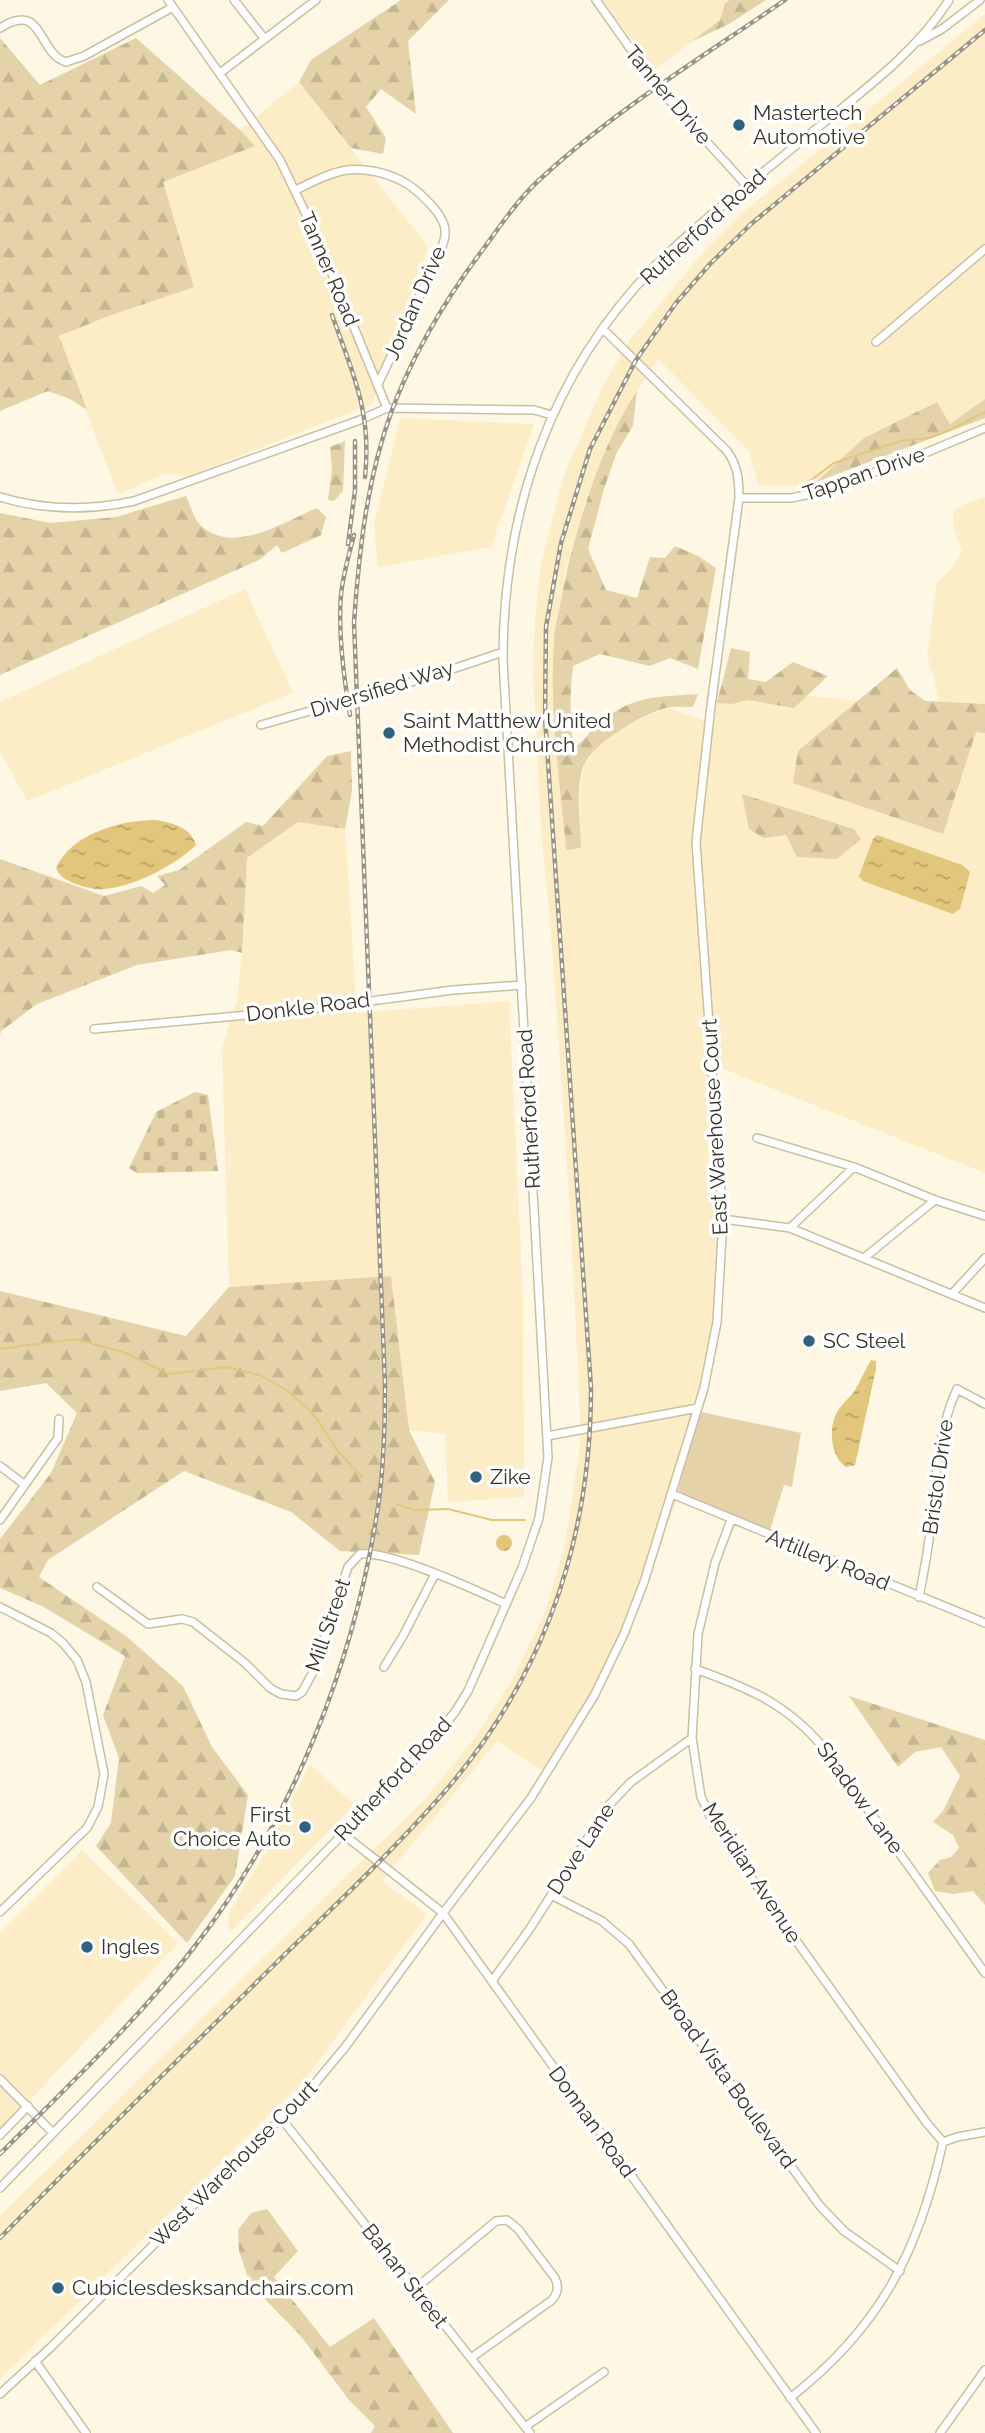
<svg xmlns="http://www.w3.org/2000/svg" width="985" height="2433" font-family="Raleway,sans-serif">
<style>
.built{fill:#fcedc6}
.forest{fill:url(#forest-firs)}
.cemetery{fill:url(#cemetery-stones)}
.pitch{fill:#e4d3a8}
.water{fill:url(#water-ripples)}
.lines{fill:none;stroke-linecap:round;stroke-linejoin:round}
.stream{stroke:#e2c67c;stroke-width:2}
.minor-casing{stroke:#cbbfa1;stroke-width:10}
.minor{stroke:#fff;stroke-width:7}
.rail-casing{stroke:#9a9485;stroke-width:4.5}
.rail{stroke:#fff;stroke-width:2;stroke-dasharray:5;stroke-linecap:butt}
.poi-dot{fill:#306280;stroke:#fff;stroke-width:2.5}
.labels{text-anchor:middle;stroke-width:7;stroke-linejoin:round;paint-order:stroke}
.street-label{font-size:21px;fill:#3a3529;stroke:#fff}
.poi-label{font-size:21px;fill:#3a3529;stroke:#fff;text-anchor:start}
</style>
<defs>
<pattern id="forest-firs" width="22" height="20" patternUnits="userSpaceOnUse" patternTransform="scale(1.75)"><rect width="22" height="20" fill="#e4d3a8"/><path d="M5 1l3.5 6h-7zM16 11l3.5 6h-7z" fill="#c4b691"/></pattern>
<pattern id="cemetery-stones" width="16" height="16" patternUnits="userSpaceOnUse" patternTransform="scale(1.75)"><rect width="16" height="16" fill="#e4d3a8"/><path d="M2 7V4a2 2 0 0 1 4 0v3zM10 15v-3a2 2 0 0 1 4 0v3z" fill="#c4b691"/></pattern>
<pattern id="water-ripples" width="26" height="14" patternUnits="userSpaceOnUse" patternTransform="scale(1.75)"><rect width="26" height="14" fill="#e2c67c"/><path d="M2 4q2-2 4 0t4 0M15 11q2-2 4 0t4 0" fill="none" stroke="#b8a266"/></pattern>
</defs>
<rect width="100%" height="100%" fill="#fef7e4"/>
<path class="built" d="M603 0H730L725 3 721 20 655 69 614 17Z
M985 14V399L950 425 864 438 816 482 792 486 758 485 749 451 658 359 632 398 586 498 566 570 554 641 555 732 566 849 581 848 580 794 584 765 601 744 625 726 667 708 706 721 720 687 940 709 934 678 927 656 937 583 954 565 962 550 954 529 953 512 965 504 985 497V1173L714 1065 726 1256 701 1412 681 1475 677 1500 626 1642 550 1775 497 1741 382 1881 427 1914 303 2082 0 2379V2216L426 1798 476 1736 512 1680 545 1612 564 1548 580 1448V1415L570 1210 552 945 541 830 533 674 535 619 541 563 564 475 604 384 630 340 704 251 741 214Z
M299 82 428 247 372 404 186 477 165 473 118 495 58 336 106 317 163 182 254 146 240 130Z
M400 418 534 424 491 547 378 567 374 524Z
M245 589 293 693 27 801 0 751V702Z
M298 822 345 829 357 1013 509 1001 523 1297 524 1497 448 1502 445 1434 409 1430 391 1277 229 1287 222 1048 237 1000 242 953 247 858Z
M310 1764 355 1805 230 1932 228 1920 230 1911 267 1850Z
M82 1850 178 1943 0 2132V1932Z"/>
<path class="forest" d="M401 0H449L408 41 416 114 381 89 366 107 386 138 383 154 351 148 299 82 311 60Z
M730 0H766L729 24 691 42 720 20 725 3Z
M0 38 40 85 136 38 240 130 255 146 163 182 194 287 106 317 59 336 87 410 70 399 48 391 0 411Z
M637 390 633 426 617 452 604 489 588 549 606 590 637 598 650 557 665 558 675 546 698 556 716 568 698 669 670 658 650 666 600 654 573 666C570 693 569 721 574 747 585 742 589 731 598 724 632 695 657 697 698 694L693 707C685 707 674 706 666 708 643 714 592 743 583 767 575 791 581 823 581 848L566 850C560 781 549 711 554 642 554 628 559 614 561 600 574 531 599 450 637 390Z
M985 399V418L816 482 864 438 937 402 950 424Z
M345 441 343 491 334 501 328 500 332 469 330 447Z
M186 496C190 504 194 519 200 525 234 556 283 522 317 508L326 517 321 535 282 553 277 545 259 560 0 675V513L50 523 116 517Z
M731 648 750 652 748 679 766 682 793 662 828 676 794 708 748 700 732 704 717 703Z
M897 668 910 690 925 701 985 704V733L976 732 943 834 793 783 798 751Z
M351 751 352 791 345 829 298 822 247 858 242 953 231 950 137 965 37 1004 1 1031 0 1035V859L104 896 141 886 153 893 165 885 157 876 179 870 246 822 263 826 327 756Z
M742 794 854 829 861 839 837 859 797 857 786 835 764 838 749 829Z
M391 1276 409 1430 435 1482 419 1555 340 1551 291 1512 184 1471 48 1560 39 1577 126 1636 183 1686 212 1747 248 1795 235 1876 187 1943 96 1846 111 1823 119 1758 103 1715 125 1656 42 1606 0 1588V1539L51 1473 77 1413 46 1383 0 1391V1291L186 1336 229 1287Z
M849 1696 985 1740V1905L973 1891 954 1894 935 1891 928 1873 940 1860 951 1857 959 1848 953 1835 933 1822 943 1811 960 1776 941 1747 915 1752 898 1767Z
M267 2209 298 2251 274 2277 330 2347 374 2318 453 2433H371L375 2426 349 2400 300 2335 250 2284 239 2251 238 2230 251 2213Z"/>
<path class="cemetery" d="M195 1092 208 1095 218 1171 137 1173 129 1168 156 1112Z"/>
<path class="pitch" d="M701 1412 801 1433 792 1487 784 1485 770 1530 677 1500 681 1475Z"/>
<path class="water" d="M156 820C172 823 191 827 196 845 176 865 131 888 103 889 94 890 85 887 76 884 67 881 59 876 56 868 72 833 121 820 156 820Z
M877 835 962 865 970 872 960 909 953 914 863 881 859 876 873 839Z
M871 1360 876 1361V1369L855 1465 846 1467C831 1457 829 1432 835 1416 839 1406 849 1399 855 1390 861 1380 865 1370 871 1360Z
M496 1543a8 8 0 1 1 16 0a8 8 0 1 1-16 0Z"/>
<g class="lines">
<path class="stream" d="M807 483 834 463 900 441 929 438 950 430 985 412
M0 1349 75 1339 123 1352 169 1374 226 1367 260 1375 288 1391 307 1408 317 1419 337 1450 362 1477
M396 1504 414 1510 448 1509 492 1520H525"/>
<defs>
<path id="minor" d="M168 0 280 160 317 237 387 408
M234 0 264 38
M596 0 658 88 747 186
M0 28C44 0 37 53 66 62L84 56 173 7
M920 41 942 29 980 0
M220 73 316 0
M296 190C312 182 329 173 347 170 364 168 384 172 400 180 415 187 445 214 445 231 446 238 442 246 440 253L378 384
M876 342 985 249
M0 497C44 510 89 511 134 501L360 420 387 408 534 410 552 415
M739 498H791L821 492 918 456 985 428
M261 725 432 676 503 652
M94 1029 304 1010 453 990 522 985
M757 1138 854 1167 935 1200 985 1216
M723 1219 790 1228 985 1308
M790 1228 854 1167
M864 1258 935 1200
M952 1294 985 1258
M547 1436 698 1408
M0 1466 25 1485
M672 1494 985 1623
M0 1520 58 1438 59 1419
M731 1520 715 1563 698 1634 692 1738 701 1797 715 1826 747 1872 926 2122 943 2142
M97 1587 148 1624 182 1619 193 1622 245 1663 270 1688 281 1694 296 1696 302 1692 312 1674 348 1567 360 1554C388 1550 476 1590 506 1604
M919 1597C924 1572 929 1547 931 1522 936 1477 938 1430 957 1389L985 1404
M0 1607 51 1633 63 1643 77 1660 86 1682 104 1774 98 1807 87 1828 0 1912
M384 1667 403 1636 435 1574
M695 1669C752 1689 792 1706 830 1756L985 1973
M343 1834 443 1913 816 2433
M551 1895 602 1921 629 1944 820 2206 844 2231 900 2271
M492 1981 529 1930 609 1805 631 1782 692 1738
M0 2079 53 2133
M281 2118 530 2433
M0 2135 28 2106
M943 2142 957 2137 985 2132
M0 2188 426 1748 455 1712 468 1691 522 1568 539 1518 548 1457 503 660C503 512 550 373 655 266 700 221 752 182 800 142 853 98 912 58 949 0
M416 2288 496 2221 507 2220 518 2229 555 2278C559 2286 558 2293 552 2300L471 2358
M35 2361 86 2433
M0 2394 50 2348 312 2087 346 2046 443 1913 531 1798 594 1696 624 1634 644 1582 704 1388 717 1322 723 1219 696 842 711 706 739 498C739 480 738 466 727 451L603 329
M790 2398C880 2328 919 2251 943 2142
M525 2427 604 2372
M940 2433 985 2370"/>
</defs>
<use href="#minor" class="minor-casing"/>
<use href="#minor" class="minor"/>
<defs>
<path id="rail" d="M332 315C353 374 372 412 365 477
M348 544 355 490V441
M350 715C344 679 338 631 341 595 343 574 349 555 354 535
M0 2154C67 2087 137 2021 195 1946 294 1817 356 1660 379 1500 384 1462 385 1422 385 1384L354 623C359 551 367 478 392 410 414 352 447 297 484 248 500 226 517 201 537 182 612 112 701 58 785 0
M0 2238C90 2146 182 2056 274 1965 330 1910 388 1856 440 1797 543 1680 591 1543 591 1388L545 718 546 627 561 543 590 449 636 360 676 303 710 264 751 224 985 30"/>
</defs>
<use href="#rail" class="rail-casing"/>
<use href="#rail" class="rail"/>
</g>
<g class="poi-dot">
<circle cx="739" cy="125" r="7"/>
<circle cx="389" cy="733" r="7"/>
<circle cx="809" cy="1341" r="7"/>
<circle cx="476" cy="1477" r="7"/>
<circle cx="305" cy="1827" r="7"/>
<circle cx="87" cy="1947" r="7"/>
<circle cx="58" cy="2288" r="7"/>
</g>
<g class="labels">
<g class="street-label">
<text transform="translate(668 95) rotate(50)" y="7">Tanner Drive</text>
<text transform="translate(703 227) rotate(-42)" y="7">Rutherford Road</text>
<text transform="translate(329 269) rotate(67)" y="7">Tanner Road</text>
<text transform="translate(415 303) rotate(-66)" y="7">Jordan Drive</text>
<text transform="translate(864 474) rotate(-19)" y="7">Tappan Drive</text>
<text transform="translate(382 689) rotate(-17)" y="7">Diversified Way</text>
<text transform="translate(308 1007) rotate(-7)" y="7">Donkle Road</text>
<text transform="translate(529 1109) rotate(-93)" y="7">Rutherford Road</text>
<text transform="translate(715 1127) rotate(-93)" y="7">East Warehouse Court</text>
<text transform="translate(938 1477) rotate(-82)" y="7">Bristol Drive</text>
<text transform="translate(828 1560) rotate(22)" y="7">Artillery Road</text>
<text transform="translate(328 1625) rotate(-71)" y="7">Mill Street</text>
<text transform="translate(393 1779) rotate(-47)" y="7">Rutherford Road</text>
<text transform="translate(860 1798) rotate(54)" y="7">Shadow Lane</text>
<text transform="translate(581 1849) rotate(-57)" y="7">Dove Lane</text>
<text transform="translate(752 1873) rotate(57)" y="7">Meridian Avenue</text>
<text transform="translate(728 2079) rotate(54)" y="7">Broad Vista Boulevard</text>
<text transform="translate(592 2122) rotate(54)" y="7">Donnan Road</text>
<text transform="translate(234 2164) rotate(-45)" y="7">West Warehouse Court</text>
<text transform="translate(405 2276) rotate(52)" y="7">Bahan Street</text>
</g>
<g class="poi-label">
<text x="753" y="120">Mastertech<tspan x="753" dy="24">Automotive</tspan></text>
<text x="403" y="728">Saint Matthew United<tspan x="403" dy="24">Methodist Church</tspan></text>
<text x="823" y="1348">SC Steel</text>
<text x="490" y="1484">Zike</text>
<text x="291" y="1822" text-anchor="end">First<tspan x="291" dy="24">Choice Auto</tspan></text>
<text x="101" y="1954">Ingles</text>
<text x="72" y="2295">Cubiclesdesksandchairs.com</text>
</g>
</g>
</svg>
